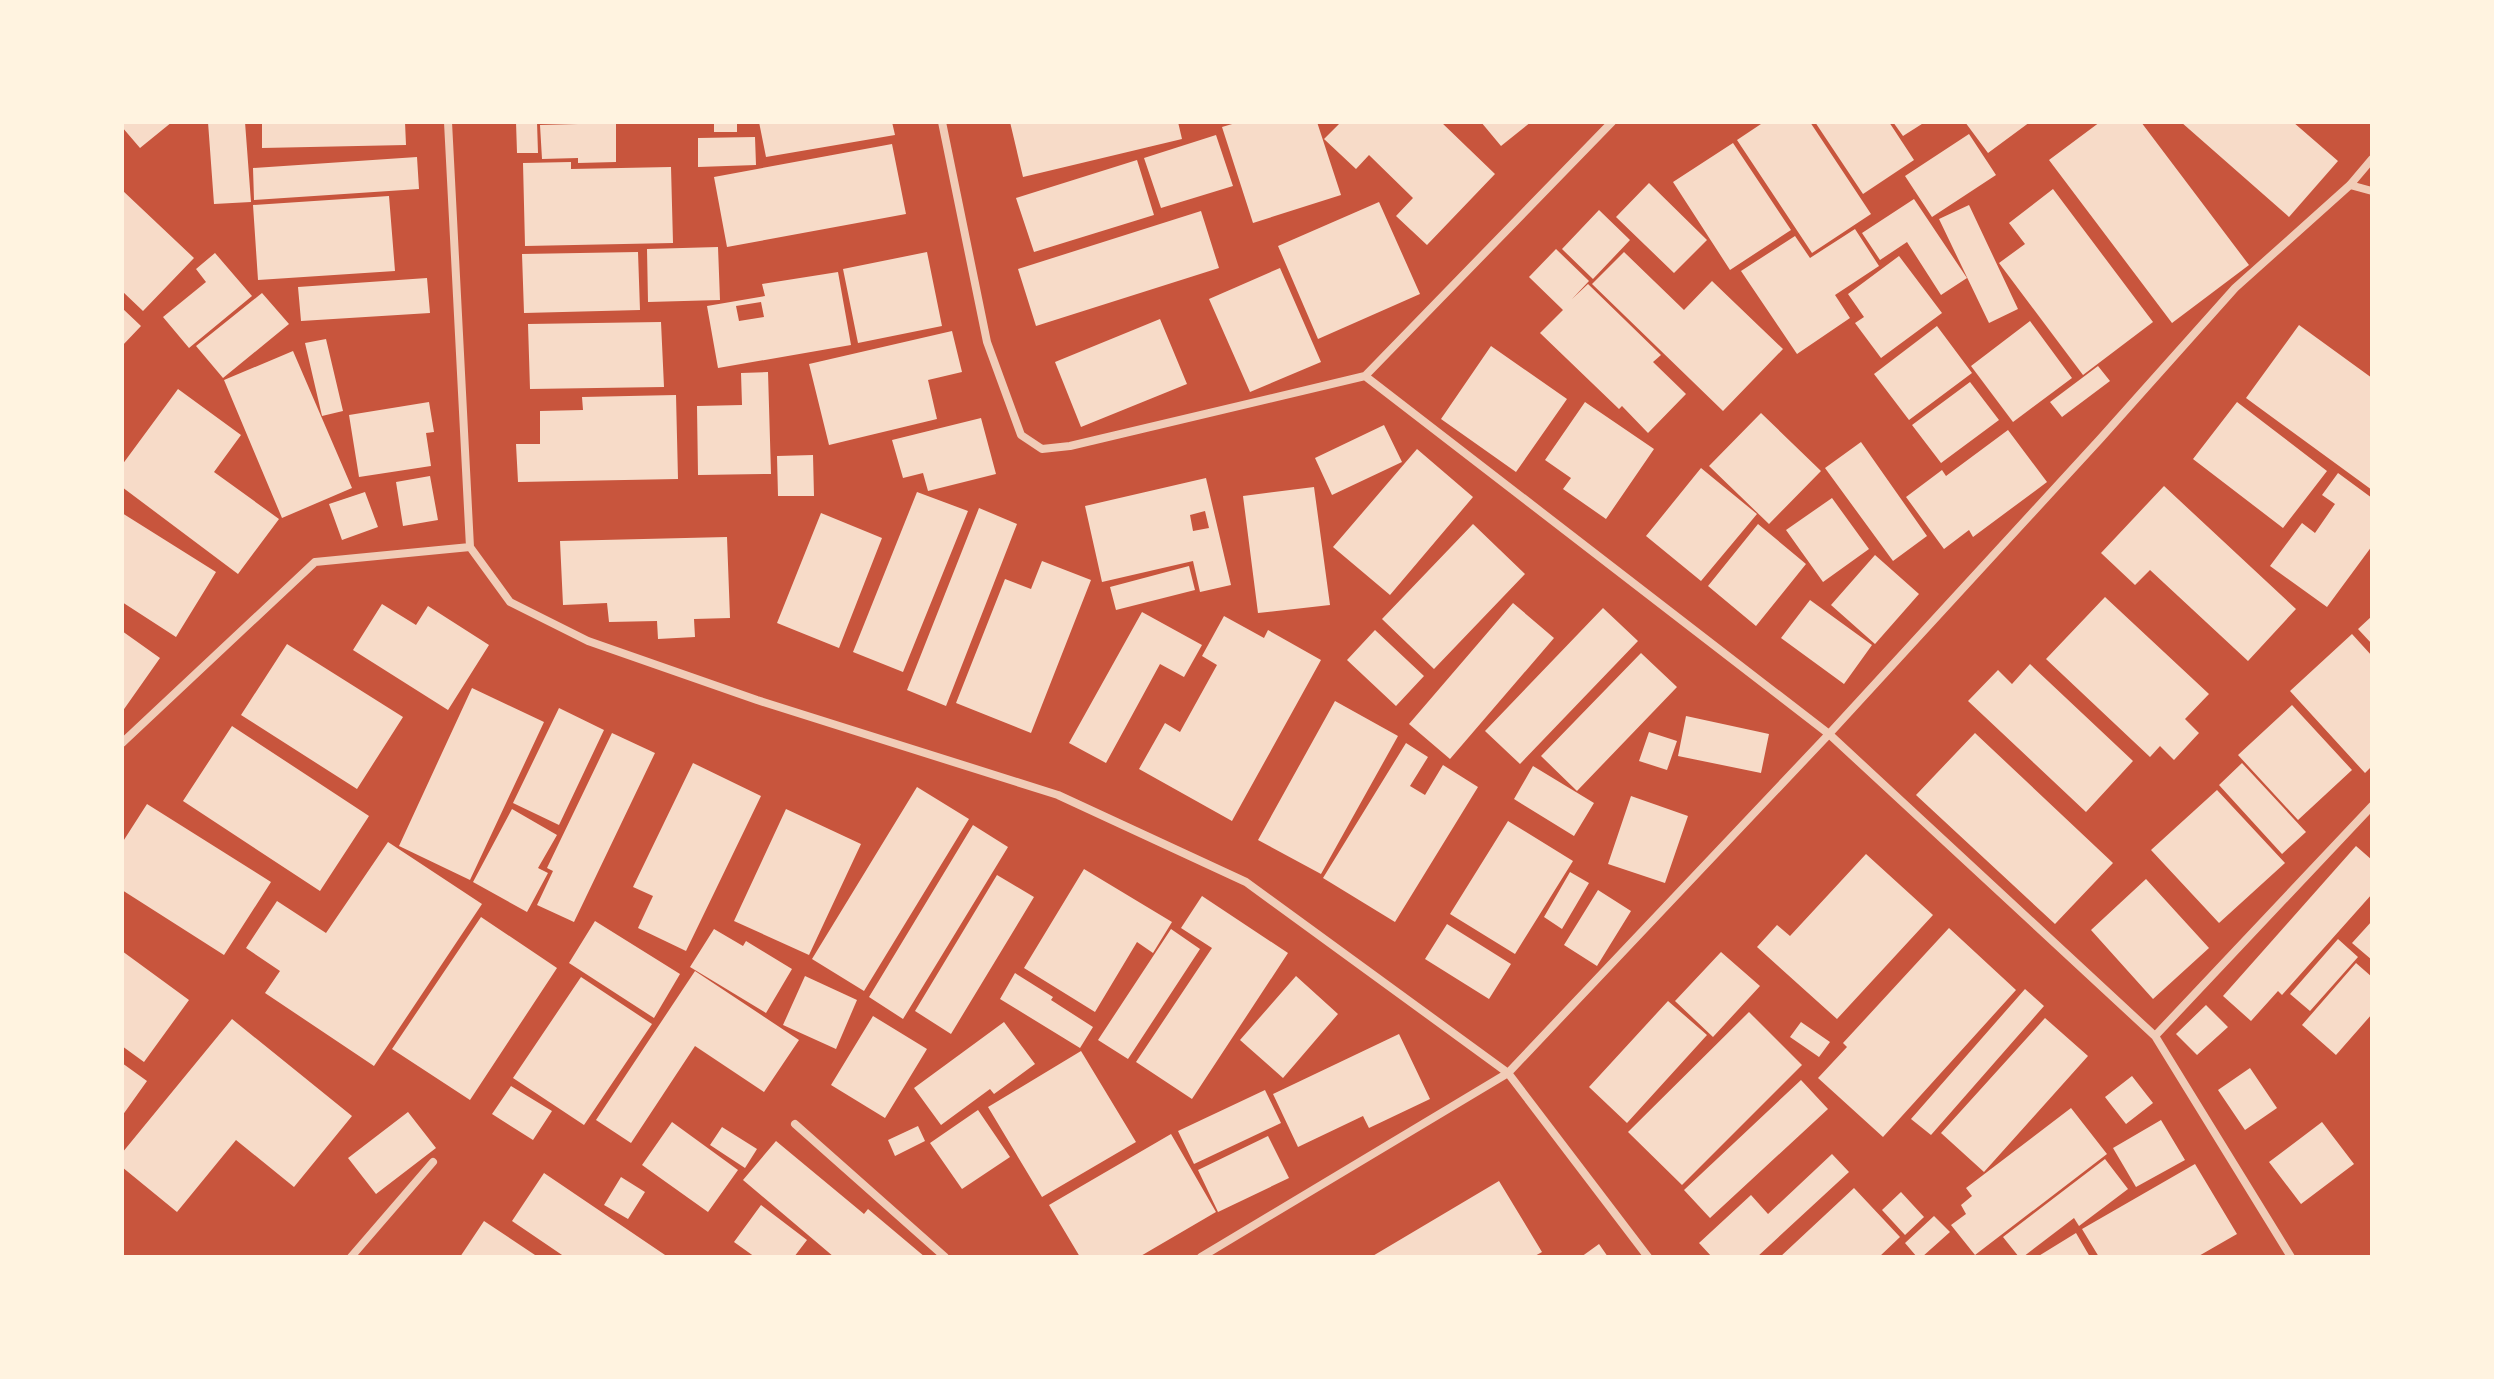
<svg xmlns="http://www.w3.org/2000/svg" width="2494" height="1379" font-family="'DejaVu Sans',sans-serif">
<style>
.building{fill:#f7dbc8;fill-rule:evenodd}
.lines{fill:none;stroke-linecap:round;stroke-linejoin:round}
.minor{stroke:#f1ccb7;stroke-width:8}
</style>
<rect width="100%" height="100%" fill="#c8553d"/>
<path class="building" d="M122 122H172L140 148 122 127Z
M208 122H245L251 202 214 204Z
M262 122H405L406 145 262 148Z
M516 122H537L538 153H517Z
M714 122H737V132H714Z
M759 122H892L895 135 766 157Z
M1010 122H1178L1182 139 1023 177Z
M1239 122H1317L1341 195 1253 223 1222 127Z
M1337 122H1441L1495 174 1427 245 1396 216 1413 198 1369 155 1356 169 1324 139 1339 124Z
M1481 122H1531L1501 146Z
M1764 122H1810L1871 214 1812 253 1737 140Z
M1815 122H1889L1914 160 1863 194Z
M1893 122H1925L1903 136Z
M1965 122H2030L1988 153Z
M2100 122H2141L2249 265 2172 323 2049 160Z
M2181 122H2293L2338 161 2289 217Z
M616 123V162L578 163V158L542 159 540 125Z
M1969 134 1996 175 1932 217 1905 176Z
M1216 135 1233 186 1161 208 1144 158Z
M755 137 756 165 698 167V138Z
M1733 143 1791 230 1730 270 1673 182Z
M892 144 906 214 727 247 714 177Z
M417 157 419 189 254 200 253 168Z
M1137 160 1154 215 1034 252 1016 198Z
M571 162V169L671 167 673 243 525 246 523 163Z
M1649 183 1707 240 1674 273 1616 217Z
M2053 189 2153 322 2083 375 1999 263 2025 244 2009 223Z
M122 190 194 258 143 311 122 291Z
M389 196 395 271 258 280 253 205Z
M1914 199 1967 278 1941 295 1907 242 1880 260 1862 233Z
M1379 202 1420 294 1318 339 1278 246Z
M1969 205 2018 309 1989 323 1939 219Z
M1599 210 1630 240 1593 279 1562 249Z
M1201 211 1219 268 1036 326 1018 269Z
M1855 229 1879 266 1835 295 1850 318 1797 354 1741 271 1795 236 1810 258Z
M718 247 720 300 648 302 647 249Z
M1556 249 1589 281 1572 299 1588 284 1661 355 1653 362 1686 394 1648 433 1622 406 1619 409 1540 333 1563 310 1529 277Z
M638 252 640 310 524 313 522 254Z
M927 252 942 326 858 343 843 269Z
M1624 252 1684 310 1712 281 1783 349 1723 411 1592 284Z
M215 253 252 296 189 348 163 317 206 282 196 269Z
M1899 256 1942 313 1881 358 1855 323 1864 317 1848 294Z
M1280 268 1321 362 1250 392 1209 299Z
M838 272 851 345 718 368 707 306 765 296 762 284ZM761 302 764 317 739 321 736 306Z
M427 278 430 313 301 321 298 287Z
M262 293 289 324 223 378 196 346Z
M122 308 141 326 122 346Z
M1160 319 1187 384 1081 427 1055 362Z
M2030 321 2072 378 2013 422 1971 366Z
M661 322 664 387 530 389 528 324Z
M2299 325 2372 378V490L2246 398Z
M1937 326 1972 373 1909 420 1874 374Z
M952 331 962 372 928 380 937 419 829 445 809 364Z
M326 339 343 411 322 416 305 343Z
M1491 346 1567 399 1516 472 1441 419Z
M293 351 352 488 282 518 224 380Z
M2098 366 2110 381 2062 417 2050 402Z
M768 372 771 474 698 475 697 406 742 405 741 373Z
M1970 382 1999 420 1941 463 1912 425Z
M178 389 241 435 214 472 279 519 238 574 122 487V465Z
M676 395 678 479 518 482 516 444H540V411L583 410 582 397Z
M429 402 434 432 426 433 431 466 359 477 349 415Z
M1585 402 1654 449 1606 519 1563 489 1571 478 1545 460Z
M2237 402 2327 471 2283 528 2193 459Z
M1761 413 1821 471 1769 524 1709 466Z
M981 418 996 474 928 491 923 473 903 478 892 440Z
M1384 425 1402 462 1332 495 1315 458Z
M2008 430 2047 482 1973 537 1969 530 1944 549 1906 497 1942 470 1946 476Z
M1861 442 1927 536 1893 561 1825 468Z
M1417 449 1473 497 1390 595 1333 547Z
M813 455 814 496H778L777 456Z
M1701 468 1757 514 1701 581 1646 536Z
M2338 473 2372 498V546L2327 607 2270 566 2302 523 2315 533 2335 504 2322 495Z
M430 476 438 520 403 526 396 482Z
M1206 478 1231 585 1200 592 1193 561 1102 582 1085 506ZM1205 511 1209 528 1193 531 1190 515Z
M2164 486 2296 609 2248 661 2150 570 2135 585 2101 553Z
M1314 487 1330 605 1258 613 1243 496Z
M365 492 378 527 342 540 329 504Z
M917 492 968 511 903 672 853 652Z
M1832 498 1869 549 1823 582 1786 530Z
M979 508 1017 524 946 706 907 690Z
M122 513 216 572 176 637 122 602Z
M821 513 882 538 839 648 777 623Z
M1473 524 1525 574 1434 669 1382 619Z
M1758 524 1806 564 1756 626 1708 586Z
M727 537 730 618 694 619 695 637 658 639 657 621 609 622 607 603 563 605 560 541Z
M1875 555 1919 594 1875 644 1831 605Z
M1042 561 1091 580 1031 733 956 703 1005 579 1031 589Z
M1189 566 1195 590 1116 610 1110 587Z
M2105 597 2209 694 2185 719 2199 733 2174 760 2160 746 2150 757 2046 659Z
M1810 600 1872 645 1844 684 1781 638Z
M1513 603 1554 638 1450 759 1409 724Z
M382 604 416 625 428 606 489 645 448 710 353 650Z
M1603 608 1638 641 1520 764 1485 731Z
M1142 612 1202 645 1184 677 1160 664 1106 763 1069 743Z
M1224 616 1264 638 1268 630 1321 660 1232 821 1139 769 1165 723 1180 732 1217 665 1202 656Z
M2372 616V644L2358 629Z
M1375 630 1424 676 1396 706 1347 660Z
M122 631 160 658 122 712Z
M2352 634 2372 656V766L2365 773 2290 691Z
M287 644 403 717 357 789 241 715Z
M1641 653 1677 687 1577 791 1541 756Z
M2030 664 2133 761 2086 812 1968 701 1998 670 2012 684Z
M472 688 544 722 470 880 399 846Z
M1335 701 1398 736 1321 874 1258 840Z
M2292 705 2352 770 2298 820 2238 755Z
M559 708 604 730 559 825 513 803Z
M1686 716 1769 734 1761 773 1678 756Z
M232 726 369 816 320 891 183 801Z
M1649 732 1677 741 1667 770 1639 761Z
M612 733 655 753 574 922 537 905 553 871 547 868Z
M1975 733 2113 863 2055 924 1916 795Z
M1406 743 1428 757 1410 786 1425 795 1443 765 1478 787 1395 922 1323 878Z
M693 763 761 796 686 951 638 928 653 896 633 887Z
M2242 763 2306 832 2282 854 2219 785Z
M1533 766 1594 803 1574 836 1514 799Z
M917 787 969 819 864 991 812 959Z
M2217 790 2285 863 2219 923 2151 850Z
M1631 796 1688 816 1665 883 1608 864Z
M147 804 271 882 224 955 122 890V843Z
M512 809 557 835 538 868 548 873 527 912 473 882Z
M786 809 861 844 809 955 734 921Z
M1508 821 1573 861 1515 954 1450 914Z
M973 825 1008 847 903 1019 869 997Z
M388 842 482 904 374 1066 265 993 280 971 246 948 277 901 326 933Z
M2356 846 2372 860V894L2282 995 2278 991 2251 1021 2223 996Z
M1866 854 1933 915 1837 1019 1757 947 1777 925 1790 936Z
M1084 869 1172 922 1153 953 1137 942 1095 1012 1024 968Z
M1570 872 1589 883 1562 929 1544 917Z
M997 875 1034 897 951 1034 915 1011Z
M2146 879 2209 948 2153 999 2091 930Z
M1598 890 1631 911 1597 966 1564 945Z
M1202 896 1288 953 1192 1099 1136 1062 1212 948 1181 928Z
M481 917 557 968 470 1100 392 1049Z
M595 921 680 974 654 1018 569 963Z
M2372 921V960L2352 943Z
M1447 924 1511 964 1489 999 1425 959Z
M1949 928 2016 990 1883 1137 1818 1078 1847 1047 1843 1043Z
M714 929 743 946 746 941 792 969 766 1013 690 967Z
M1171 929 1200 949 1128 1059 1098 1040Z
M2338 939 2358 957 2310 1011 2290 994Z
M122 951 189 1000 144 1062 122 1046Z
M1721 952 1760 986 1713 1037 1675 1001Z
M2356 963 2372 977V1014L2336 1055 2302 1025Z
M695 971 799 1040 764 1092 695 1046 631 1143 596 1120Z
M1015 973 1053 997 1051 1000 1093 1027 1080 1048 1000 999Z
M805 976 857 1000 836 1049 783 1025Z
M1296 976 1338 1014 1283 1078 1240 1040Z
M581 977 652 1024 584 1125 513 1078Z
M2025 989 2044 1006 1931 1135 1911 1119Z
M1668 1001 1707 1035 1627 1123 1589 1087Z
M2206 1005 2228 1027 2197 1055 2176 1034Z
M1749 1012 1802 1065 1682 1185 1628 1132Z
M873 1016 927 1049 885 1118 831 1085Z
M2045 1018 2088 1056 1984 1172 1941 1133Z
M232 1019 352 1116 294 1187 236 1140 177 1212 122 1167V1153Z
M1004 1022 1035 1064 994 1094 990 1089 941 1125 914 1088Z
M1801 1022 1830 1042 1819 1057 1790 1037Z
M1399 1034 1430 1099 1369 1128 1363 1116 1298 1147 1273 1094Z
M1081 1051 1136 1142 1042 1197 988 1107Z
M122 1063 147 1081 122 1116Z
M2250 1068 2277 1108 2245 1130 2218 1090Z
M2132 1076 2153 1103 2126 1124 2105 1097Z
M1801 1080 1828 1109 1710 1218 1684 1190Z
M511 1086 552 1111 533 1140 492 1114Z
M1265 1090 1281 1123 1194 1164 1178 1131Z
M2071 1108 2107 1154 1975 1255 1951 1225 1966 1214 1961 1205 1972 1196 1966 1188Z
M978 1110 1010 1157 962 1189 930 1143Z
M408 1112 436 1148 376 1194 348 1158Z
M2161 1120 2185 1160 2136 1187 2113 1148Z
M672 1122 738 1170 708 1212 642 1165Z
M2322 1122 2354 1164 2301 1204 2269 1162Z
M918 1126 925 1141 895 1156 888 1140Z
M722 1127 757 1149 745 1168 710 1145Z
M1171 1134 1216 1212 1139 1257H1080L1049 1205Z
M1268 1136 1289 1178 1218 1212 1198 1170Z
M776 1141 864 1214 868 1209 925 1257H834L743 1180Z
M1832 1154 1849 1172 1757 1257H1712L1699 1243 1751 1195 1768 1214Z
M2105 1159 2128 1189 2079 1226 2074 1218 2023 1257H2019L2003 1237Z
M2195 1164 2237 1234 2197 1257H2099L2082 1229Z
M544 1173 668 1257H565L512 1221Z
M621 1177 645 1192 628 1219 604 1205Z
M1499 1181 1542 1252 1533 1257H1371Z
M1854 1188 1900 1237 1879 1257H1780Z
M1901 1192 1924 1217 1905 1235 1882 1210Z
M761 1205 807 1240 794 1257H755L734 1242Z
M1934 1216 1950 1232 1922 1257H1917L1905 1243Z
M484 1221 538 1257H460Z
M2076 1233 2090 1257H2037Z
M1599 1244 1608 1257H1581Z"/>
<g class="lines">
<path class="minor" d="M448 122 470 547
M942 122 987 342 1021 435 1042 449 1070 446 1365 376 1612 122
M2350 185 2372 191
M1365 376 1829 734 2155 1036 2291 1257
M470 547 510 602 588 641 757 700 1058 795 1246 882 1508 1073 1648 1257
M122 743 315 562 470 547
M2155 1036 2372 806
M795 1124 945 1257
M351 1257 433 1162
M1201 1257 1508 1073 1829 734 2101 438 2235 288 2350 185 2372 159"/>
</g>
<rect width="2494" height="1379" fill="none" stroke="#fff3e0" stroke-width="248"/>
</svg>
